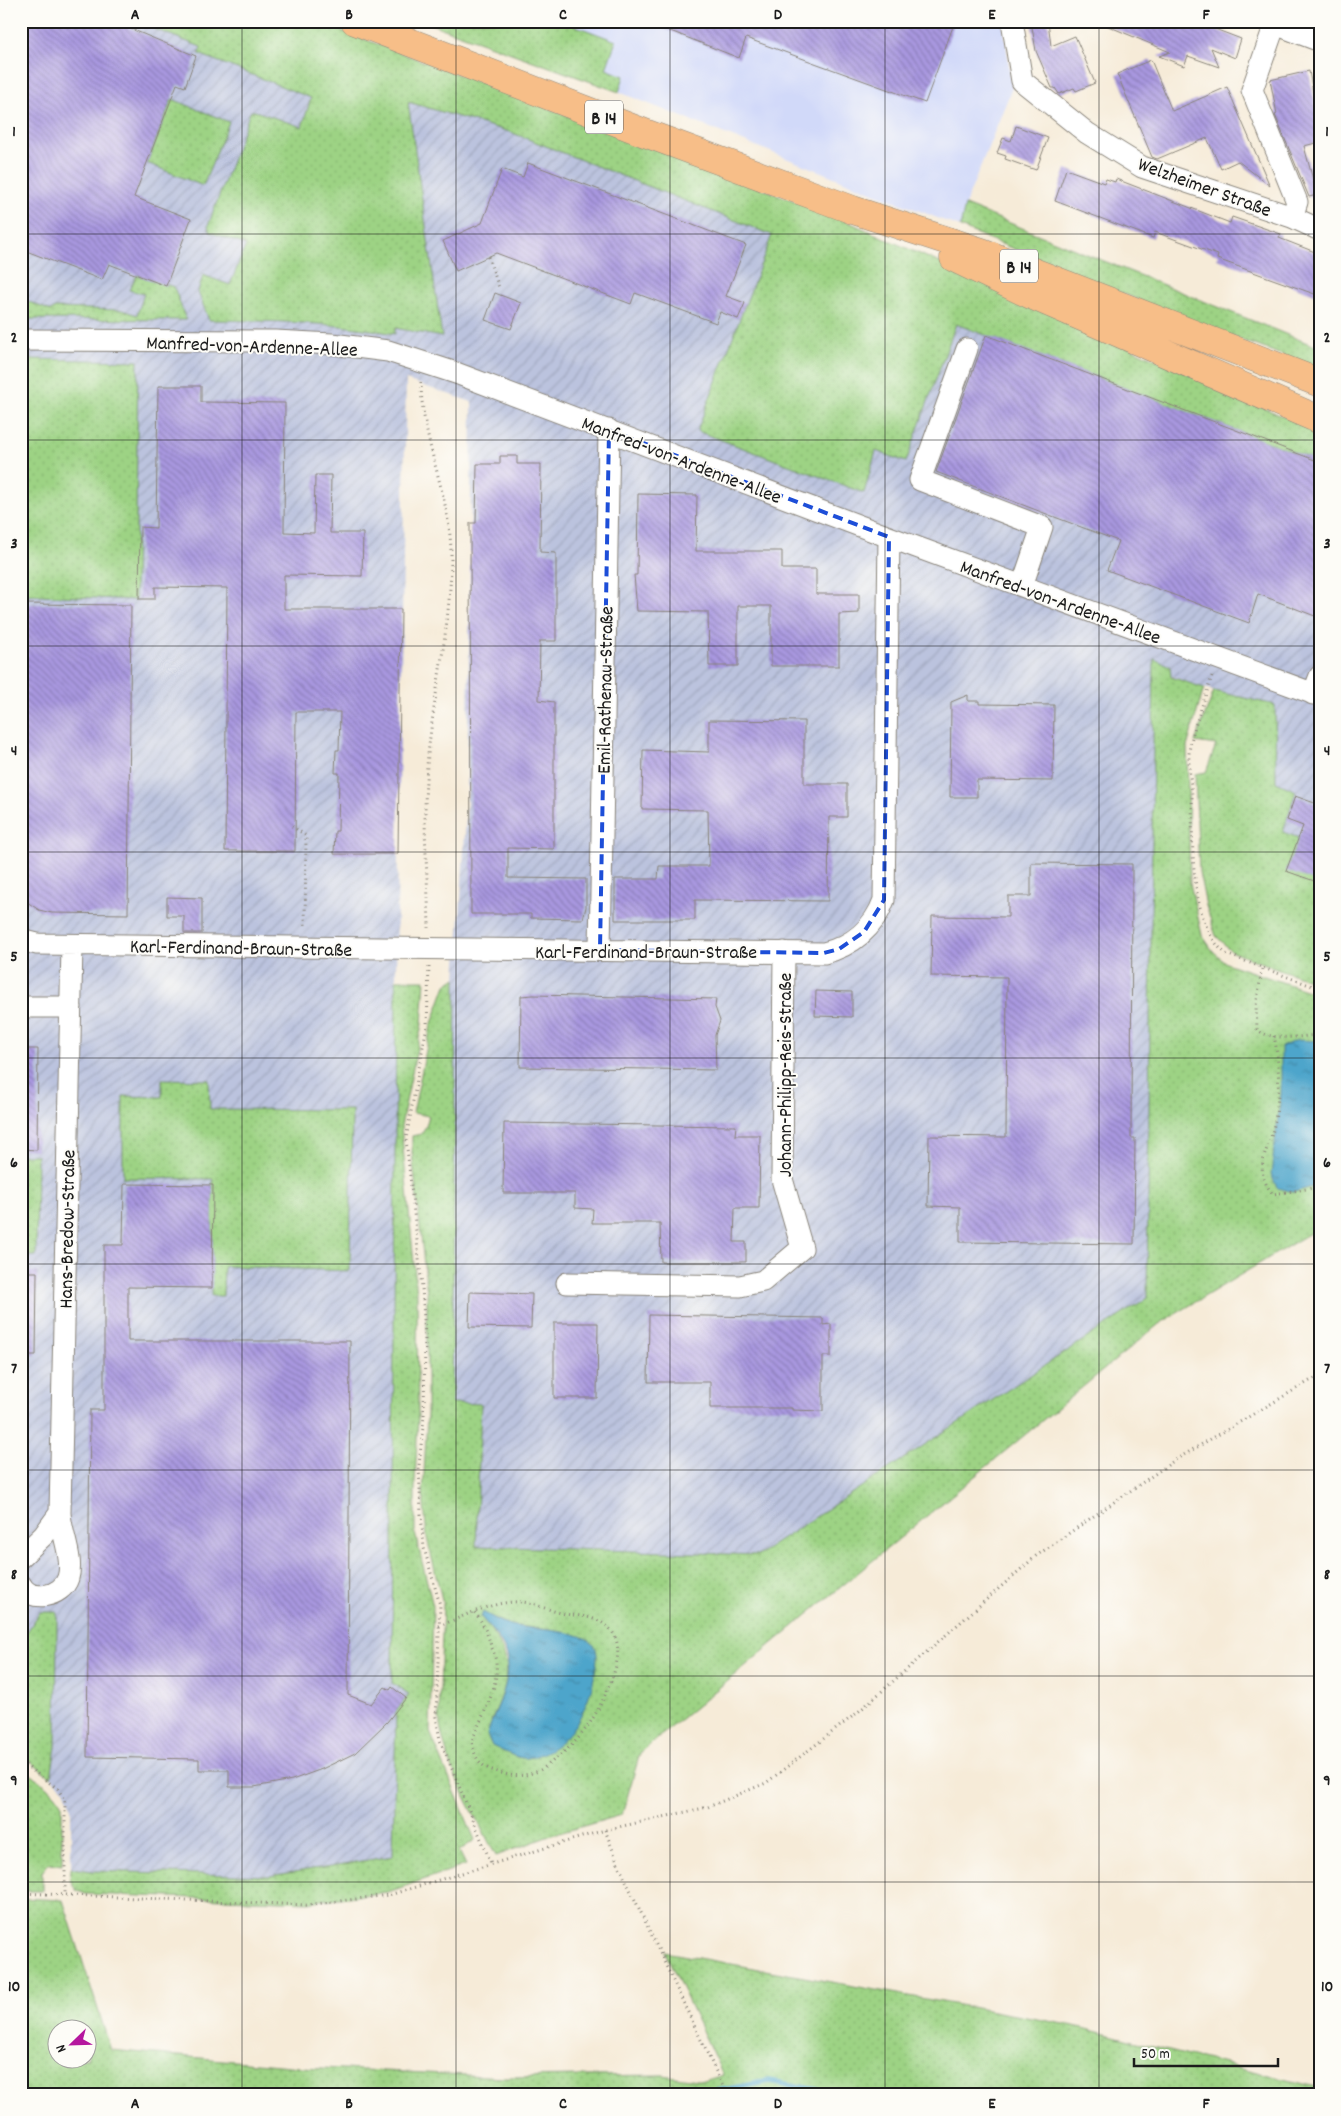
<svg xmlns="http://www.w3.org/2000/svg" width="1341" height="2116" font-family="Dekko,sans-serif">
<style>
.built{fill:#d1d9f9}
.industrial{fill:url(#industrial-furrows)}
.grass{fill:url(#grass-dots);stroke:#5c7850;fill-rule:evenodd}
.water{fill:url(#water-ripples);stroke:#356074}
.lines{fill:none;stroke-linecap:round;stroke-linejoin:round}
.stream{stroke:#4ea5cb;stroke-width:5.5}
.building{fill:url(#building-back-hatch)}
.minor-casing{stroke:#89847a;stroke-width:23}
.major-casing{stroke:#89847a;stroke-width:29}
.path{stroke:#89847a;stroke-width:3;stroke-dasharray:1 4;stroke-linecap:butt}
.minor{stroke:#fff;stroke-width:21}
.major{stroke:#f7be88;stroke-width:28}
.marked{fill:none;stroke:#1d4ed8;stroke-width:4;stroke-dasharray:10 6;stroke-linejoin:round}
.grid{fill:none;stroke:#1c1c1c;stroke-width:1;stroke-opacity:0.55}
.labels{text-anchor:middle;stroke-width:4;stroke-linejoin:round;paint-order:stroke}
.shield{fill:#fdfcf7;stroke:#605f5e;stroke-width:1}
.shield-label{font-size:19px;font-weight:bold;fill:#1c1c1c}
.street-label{font-size:20px;fill:#1c1c1c;stroke:#fdfcf7}
.neatline{fill:none;stroke:#1c1c1c;stroke-width:2}
.grid-label{font-size:16px;text-anchor:middle;font-weight:bold;fill:#1c1c1c}
</style>
<defs>
<pattern id="industrial-furrows" width="10" height="10" patternUnits="userSpaceOnUse" patternTransform="scale(1.25)"><rect width="10" height="10" fill="#bbc3de"/><path d="M-1 1l2-2M0 10L10 0M9 11l2-2" fill="none" stroke="#a0a7be"/></pattern>
<pattern id="grass-dots" width="8" height="8" patternUnits="userSpaceOnUse" patternTransform="scale(1.25)"><rect width="8" height="8" fill="#9dd384"/><path d="M2 2h.1M6 6h.1" fill="none" stroke="#87b571" stroke-width="1.8" stroke-linecap="round"/></pattern>
<pattern id="water-ripples" width="26" height="14" patternUnits="userSpaceOnUse" patternTransform="scale(1.25)"><rect width="26" height="14" fill="#4ea5cb"/><path d="M2 4q2-2 4 0t4 0M15 11q2-2 4 0t4 0" fill="none" stroke="#4086a4"/></pattern>
<pattern id="building-back-hatch" width="6" height="6" patternUnits="userSpaceOnUse" patternTransform="scale(1.25)"><rect width="6" height="6" fill="#a998e0"/><path d="M-1 5l2 2M0 0l6 6M5-1l2 2" fill="none" stroke="#897bb5"/></pattern>
</defs>
<rect width="100%" height="100%" fill="#fdfcf7"/>
<filter id="ink" filterUnits="userSpaceOnUse"><feTurbulence type="fractalNoise" baseFrequency=".02" numOctaves="2"/><feDisplacementMap in="SourceGraphic" scale="10" xChannelSelector="R" yChannelSelector="G"/><feConvolveMatrix kernelMatrix="1 2 1 2 8 2 1 2 1" color-interpolation-filters="sRGB"/></filter>
<filter id="wash" filterUnits="userSpaceOnUse"><feTurbulence type="fractalNoise" baseFrequency=".0096" numOctaves="4" result="noise"/><feDisplacementMap in="SourceGraphic" scale="20" xChannelSelector="R" yChannelSelector="G"/><feGaussianBlur stdDeviation="1.12" result="paint"/><feColorMatrix in="noise" values="0 0 0 0 0 0 0 0 0 0 0 0 0 0 0 0 0 1.4 0 .05"/><feComposite in="paint" operator="in"/></filter>
<g filter="url(#wash)">
<rect width="100%" height="100%" fill="#f6ebd8"/>
<path class="built" d="M563 21H1003L1012 88 965 205 960 227 619 92 624 76 606 70Z"/>
<path class="industrial" d="M21 21H134L201 47 199 54 311 97 302 127 256 111 210 232 246 245 230 285 203 275 209 320 303 322 357 327 394 334 395 328 442 337 407 102 510 132 772 235 698 431 864 493 876 451 906 461 956 324 1320 462V883L1286 871 1276 782 1274 705 1204 688 1171 676 1170 666 1154 659 1147 1298 758 1555 476 1546 481 1409 452 1403 456 978 467 801 472 402 406 380 396 976 395 1445 409 1694 396 1712 393 1856 270 1876 92 1871 71 1868V1806L64 1789 51 1777 56 1747 57 1612H40L21 1641Z"/>
<path class="grass" d="M134 21H316L835 216 1320 433V462L956 324 906 462 876 451 864 493 697 431 772 235 510 132 408 102 442 337 395 328V334C333 322 272 321 209 320L198 292 203 275 230 285 246 245 210 232 208 226 249 115 251 111H255L302 127 311 98 199 54 201 47Z
M422 21H563L616 41 606 69 624 76 619 92Z
M172 99 229 122 203 186 147 163Z
M965 205 1320 348V369L1195 323 960 227Z
M137 275 174 287 186 320 22 319V304L27 301 51 311 55 308 122 310 137 315 144 294 129 290Z
M25 359 138 361 135 600 21 594V360Z
M1154 659 1170 666 1171 677 1204 688 1187 747 1190 883 1202 935 1213 951 1226 963 1320 995V1227L1159 1324 640 1753 622 1815 552 1835 496 1856C474 1813 445 1767 439 1718L443 1604 427 1538 423 1495 427 1414V1293L412 1152V1136L421 1134 426 1126 429 1116 413 1113 431 1026 446 985 456 978 452 1403 481 1404 476 1546 758 1555 1147 1298ZM483 1613 510 1625 550 1630 491 1721C513 1674 514 1658 481 1617Z
M1214 691 1275 705 1276 782 1296 791 1283 832 1299 838 1287 870 1320 883V967L1315 982 1232 952 1216 936 1206 906 1199 872 1195 774 1206 772 1216 745 1195 742Z
M396 980H425L422 1024 401 1126 417 1295 418 1418 415 1482V1533L433 1606 430 1732 475 1840 459 1851 466 1865 388 1892 308 1902 85 1894 76 1890 70 1880 71 1868 92 1871 270 1876 393 1856 396 1712 409 1694 392 1683Z
M162 1079 209 1080 210 1109 352 1110 350 1271 224 1266 223 1296H211L213 1179 123 1178V1096L162 1097Z
M21 1155H37L36 1256H21Z
M40 1612H57L56 1747 51 1777 21 1755V1641Z
M21 1768C36 1778 54 1788 62 1805V1865L49 1863 42 1872V1891H21Z
M21 1898 63 1900 111 2050 301 2067 507 2077 662 2075 704 2081 723 2075 665 1952 1070 2025 1320 2088V2095H21ZM58 2028H88V2058H58Z"/>
<path class="water" d="M1297 1040 1320 1041V1185L1294 1192 1277 1188 1271 1174 1281 1094V1047Z
M483 1612C492 1617 502 1623 511 1625 529 1630 582 1629 593 1644 600 1652 596 1664 595 1673 588 1710 569 1750 528 1758 519 1760 501 1750 492 1746L487 1735C494 1711 512 1683 507 1656 503 1642 490 1628 481 1617Z"/>
<g class="lines">
<path class="stream" d="M697 2095 770 2081 842 2095"/>
</g>
<g id="blocks">
<path class="building" d="M21 21H112L196 56 185 87 177 84 134 197 191 219 166 286 109 264 102 280 21 249Z
M645 21H955L925 103 746 38 739 58Z
M1031 21H1048L1051 46 1075 36 1095 83 1076 91 1074 88 1059 94 1055 88H1052L1036 51Z
M1096 21H1194L1241 39 1235 58 1211 48 1219 67 1188 56 1184 66 1159 56 1170 52Z
M1151 60 1172 111 1227 87 1270 186 1238 161 1221 169 1207 138 1157 159 1152 157 1117 74Z
M1309 71 1320 130V142L1304 146 1317 195 1309 197 1275 115 1277 114 1270 80Z
M1016 126 1048 138 1036 170 1005 159 1006 156 997 153 1003 138 1011 141Z
M528 163 746 245 726 296 745 303 738 319 720 312 716 323 635 293 631 304 496 253 456 271 443 241 482 223 502 169 523 177Z
M1066 169 1104 183 1106 179 1115 182 1116 179 1230 223 1232 217 1281 234 1279 238 1320 254V296L1217 259 1218 255 1155 232 1153 238 1055 201Z
M495 293 521 303 511 329 485 320Z
M986 335 1320 462V618L1258 594 1249 623 1107 570 1118 541 936 472Z
M158 386H201V402L285 403 284 532 314 533 315 475H331L330 533H363L362 576 284 575V609H401L398 854H334L335 831H338L339 773H335L336 750H339L340 712H296L295 851H225L227 588 155 587V599H139L140 527 156 528Z
M500 456H517V464H541L540 552 556 553V641H540L539 700 554 702V849L508 848V878L586 879V907L583 919 531 918V914H471L470 523H476L477 464H500Z
M638 494 697 495 696 551H782V569H816V594H859V613L839 614V666H771V606H738V666H709L708 612 637 611 634 575H637Z
M23 604 131 605 128 914 52 913 39 910 24 900 25 887H21Z
M968 695V701H979V704L1054 705 1053 781 977 780V797H950L951 702Z
M709 720 804 721V784H847V817H829L828 901 695 900V920H615V879H658L659 866H709L708 810 642 809 643 750 709 752Z
M1295 796 1320 805V883L1286 871 1303 826 1287 820Z
M1031 863 1132 864 1131 1138H1135L1134 1244 960 1242V1207L928 1206 929 1136 1006 1137 1007 977 931 976 932 916 1008 917V896H1031Z
M167 897 202 898V933H184V916H167Z
M816 991 852 992V1017L815 1016Z
M533 995 716 999 715 1007 720 1021 715 1035 716 1070 520 1067 521 996Z
M21 1049H38L37 1150 21 1149Z
M504 1123 736 1126 735 1135H760L759 1208H735L734 1242H746V1262H661L660 1223H592L593 1209 575 1208V1193H503Z
M124 1184 213 1185 212 1288 128 1287V1341H350L348 1695 371 1704 385 1687 390 1690 392 1687 406 1698 387 1722 355 1753 322 1769 292 1780 254 1787H229V1770H199V1759L87 1757 90 1410H104V1245H123Z
M21 1272H37L36 1355H21Z
M470 1292 532 1294 531 1328 469 1327Z
M649 1315 823 1318V1325L831 1324V1356H823V1411L792 1410V1408H710V1382H648Z
M554 1323H598L597 1398H554Z"/>
</g>
</g>
<g filter="url(#ink)">
<use href="#blocks" fill-opacity="0" stroke="#89847a" stroke-width="1"/>
<g class="lines">
<defs>
<path id="minor" d="M1012 21 1022 81 1087 133 1142 167 1292 217 1320 230
M1267 21 1320 41
M1275 24 1252 90 1297 202 1292 217
M21 340 275 341 332 344 388 351 456 373 889 537 1320 696
M967 349 920 480 1042 527 1022 586
M1313 694 1320 676
M21 940 37 944 824 953C852 946 874 928 884 900L889 537
M600 950 609 430
M21 1007H71
M567 1283 740 1286 763 1281 802 1248 782 1179 784 952
M21 1557 44 1535 60 1513
M21 1585C30 1603 62 1597 68 1578 74 1559 61 1533 60 1513L72 945"/>
<path id="major" d="M355 21 645 133 853 210 982 252 1320 383
M954 258 1031 295 1320 420"/>
</defs>
<use href="#minor" class="minor-casing"/>
<use href="#major" class="major-casing"/>
<path class="path" d="M488 257 500 290
M421 382C421 440 450 494 451 552 452 630 430 704 426 781 423 830 428 880 429 928
M1212 676C1205 699 1195 722 1190 746 1187 761 1191 780 1192 795 1193 842 1188 922 1226 954L1320 989
M292 826 306 836 305 927
M429 967 427 1025 406 1139 422 1287 425 1337 424 1417 419 1465 421 1514 424 1548 440 1605 436 1717 440 1740 491 1863
M1262 969 1256 1006 1257 1029C1269 1042 1303 1036 1320 1035
M1274 1036C1280 1062 1280 1098 1274 1125 1269 1152 1251 1168 1273 1194L1320 1187
M439 1626C465 1616 494 1600 523 1602 539 1604 555 1614 574 1615 626 1620 624 1653 607 1691 594 1720 580 1741 555 1759 548 1765 541 1771 532 1773 517 1778 506 1775 492 1770 479 1766 473 1754 472 1741 481 1716 502 1684 495 1657 494 1652 491 1647 490 1642 486 1631 482 1620 474 1612
M21 1762 58 1789 65 1801V1895
M605 1830 619 1866 727 2095
M21 1893 306 1905 389 1895 605 1830 708 1807 766 1783 857 1713 1036 1556 1175 1460 1320 1375"/>
<use href="#minor" class="minor"/>
<use href="#major" class="major"/>
</g>
</g>
<path class="marked" d="M609 430 889 537 884 900 864 932 839 949 824 953 600 950Z"/>
<path class="grid" d="M242 21V2095M456 21V2095M670 21V2095M885 21V2095M1099 21V2095M21 234H1320M21 440H1320M21 646H1320M21 852H1320M21 1058H1320M21 1264H1320M21 1470H1320M21 1676H1320M21 1882H1320"/>
<g class="labels">
<g class="shield">
<rect x="585" y="100.5" width="38" height="33" rx="4"/>
<rect x="1000" y="249.5" width="38" height="33" rx="4"/>
</g>
<g class="shield-label">
<text x="604" y="124">B 14</text>
<text x="1019" y="273">B 14</text>
</g>
<g class="street-label">
<text transform="translate(1205 186) rotate(20)" y="7">Welzheimer Straße</text>
<text transform="translate(252 345) rotate(2)" y="7">Manfred-von-Ardenne-Allee</text>
<text transform="translate(682 459) rotate(21)" y="7">Manfred-von-Ardenne-Allee</text>
<text transform="translate(1061 601) rotate(20)" y="7">Manfred-von-Ardenne-Allee</text>
<text transform="translate(604 690) rotate(-89)" y="7">Emil-Rathenau-Straße</text>
<text transform="translate(241 947) rotate(1)" y="7">Karl-Ferdinand-Braun-Straße</text>
<text x="646" y="958">Karl-Ferdinand-Braun-Straße</text>
<text transform="translate(784 1075) rotate(-90)" y="7">Johann-Philipp-Reis-Straße</text>
<text transform="translate(66 1229) rotate(-89)" y="7">Hans-Bredow-Straße</text>
</g>
</g>
<rect width="1341" height="2116" fill="none" stroke="#fdfcf7" stroke-width="55"/>
<g transform="translate(72 2044) rotate(247)"><circle r="24" fill="#fdfcf7" stroke="#a3a29f"/>
<path d="M0-4L9 19L0 12L-9 19Z" fill="#b5179e"/>
<text y="-8" font-size="14" font-weight="bold" text-anchor="middle" fill="#1c1c1c">N</text>
</g>
<path d="M1134 2058v8h144v-8" fill="none" stroke="#1c1c1c" stroke-width="2.5"/>
<text x="1141" y="2058" font-size="15" fill="#1c1c1c" stroke="#fdfcf7" stroke-width="4" paint-order="stroke">50 m</text>
<rect x="28" y="28" width="1286" height="2060" class="neatline"/>
<g class="grid-label">
<text x="135" y="19">A</text>
<text x="349" y="19">B</text>
<text x="563" y="19">C</text>
<text x="778" y="19">D</text>
<text x="992" y="19">E</text>
<text x="1206" y="19">F</text>
<text x="14" y="136">1</text>
<text x="1327" y="136">1</text>
<text x="14" y="342">2</text>
<text x="1327" y="342">2</text>
<text x="14" y="548">3</text>
<text x="1327" y="548">3</text>
<text x="14" y="755">4</text>
<text x="1327" y="755">4</text>
<text x="14" y="961">5</text>
<text x="1327" y="961">5</text>
<text x="14" y="1167">6</text>
<text x="1327" y="1167">6</text>
<text x="14" y="1373">7</text>
<text x="1327" y="1373">7</text>
<text x="14" y="1579">8</text>
<text x="1327" y="1579">8</text>
<text x="14" y="1785">9</text>
<text x="1327" y="1785">9</text>
<text x="14" y="1991">10</text>
<text x="1327" y="1991">10</text>
<text x="135" y="2108">A</text>
<text x="349" y="2108">B</text>
<text x="563" y="2108">C</text>
<text x="778" y="2108">D</text>
<text x="992" y="2108">E</text>
<text x="1206" y="2108">F</text>
</g>
</svg>
